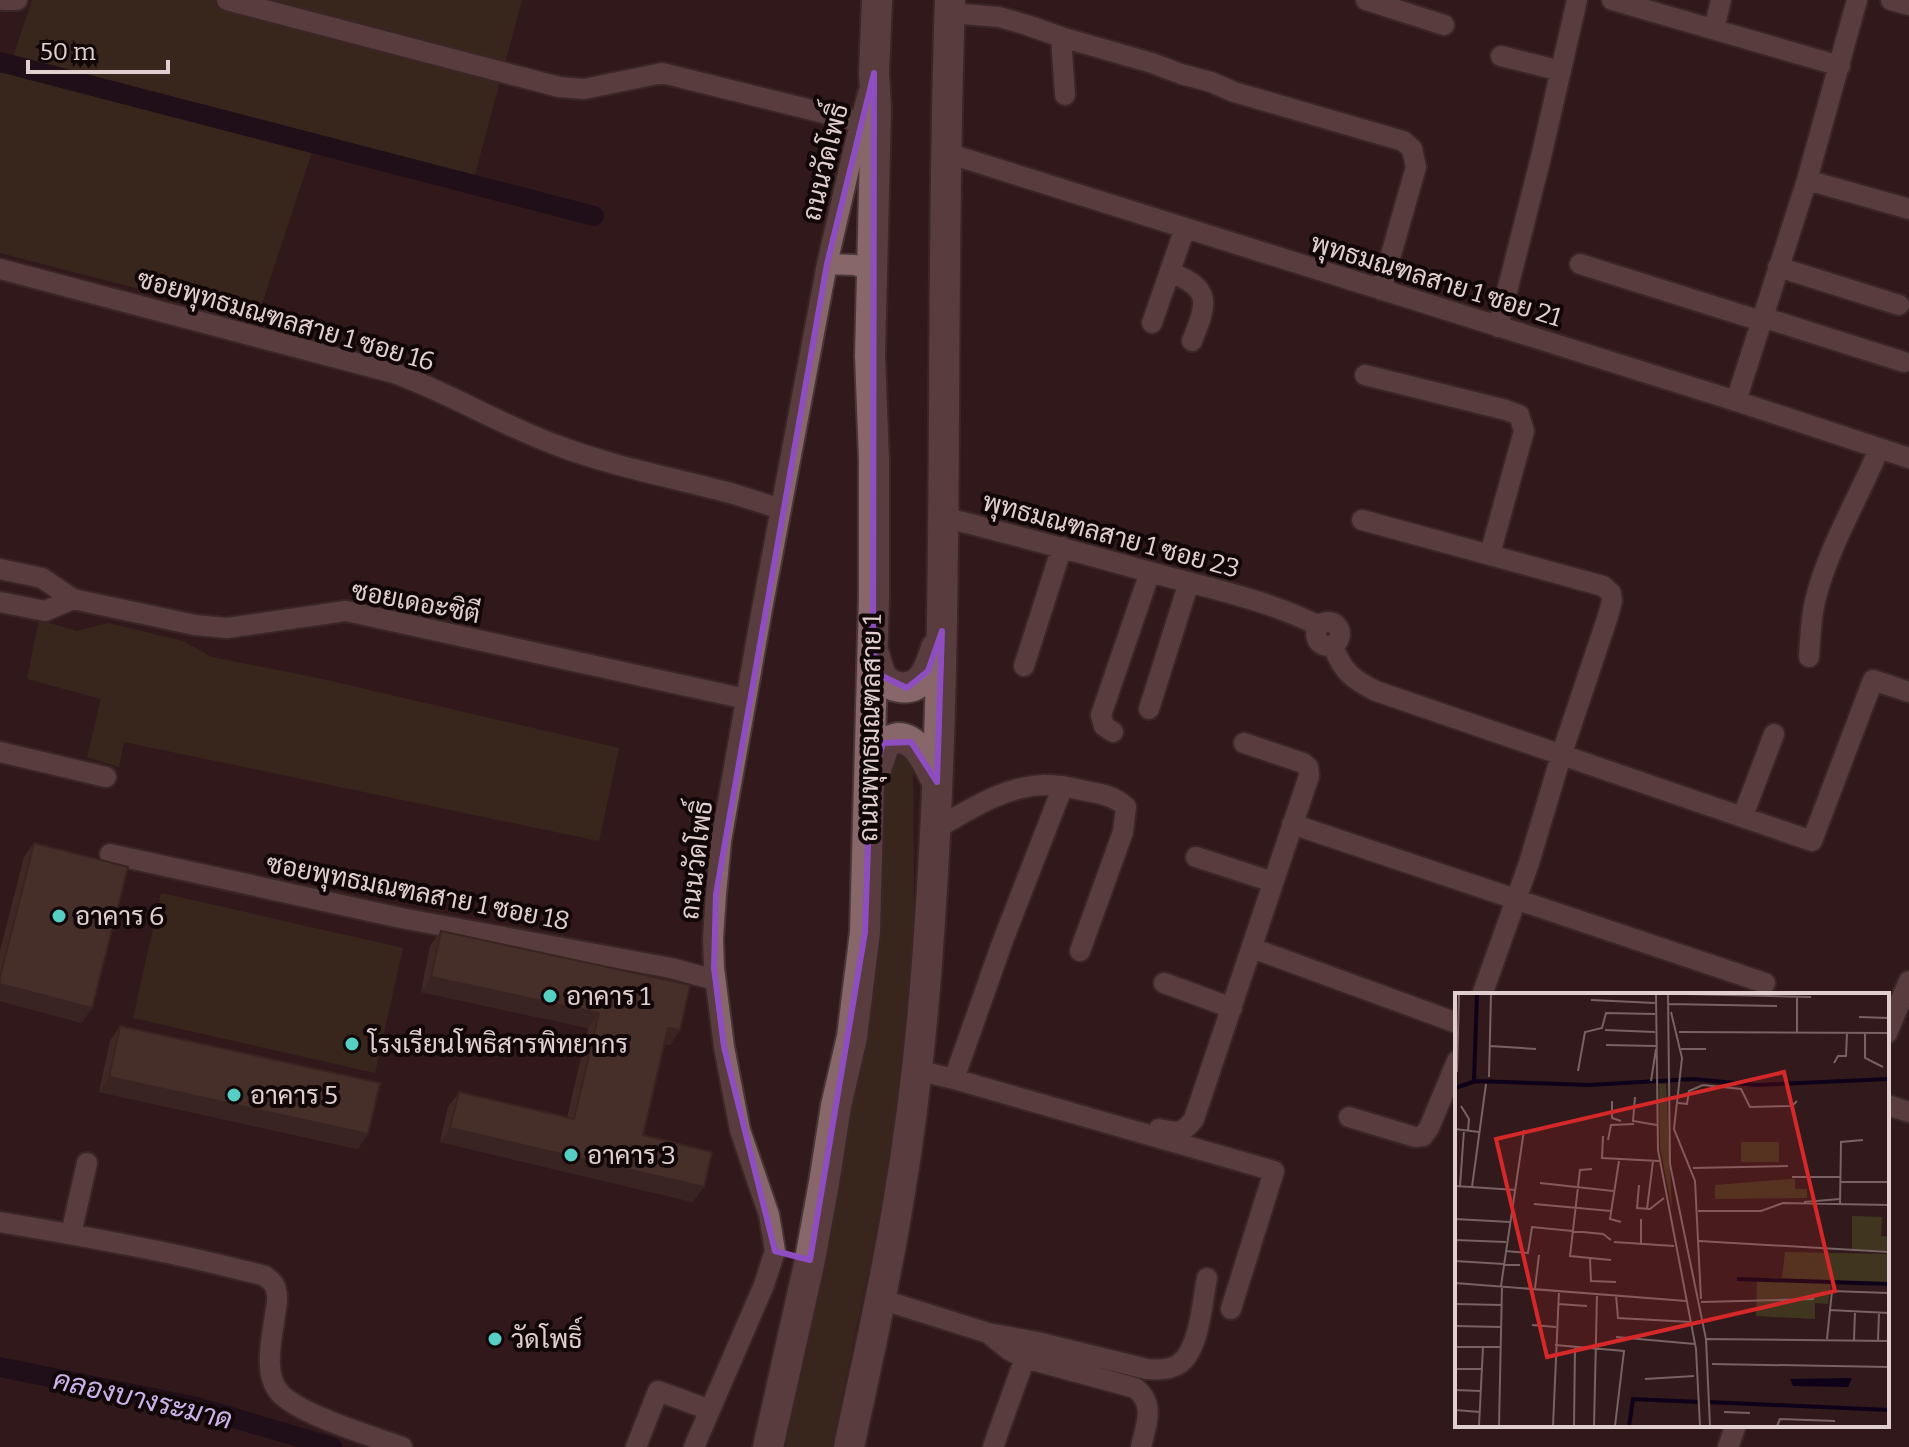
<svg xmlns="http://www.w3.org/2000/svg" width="1909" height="1447" font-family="Bitter,Sarabun,serif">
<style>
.green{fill:#403620}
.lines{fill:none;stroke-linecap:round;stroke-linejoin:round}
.canal{stroke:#0d0218;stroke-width:20}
.minor-casing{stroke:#483536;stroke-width:24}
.secondary-casing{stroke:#483536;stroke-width:34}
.minor{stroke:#876769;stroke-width:20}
.secondary{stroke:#876769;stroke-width:30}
.wall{fill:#533d32}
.shaded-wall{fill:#433229}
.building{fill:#60473a;stroke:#433229;stroke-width:2}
.marked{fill:none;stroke:#8f4dc2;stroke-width:6;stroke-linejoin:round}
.poi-dot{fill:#55cec4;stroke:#120708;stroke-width:3}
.labels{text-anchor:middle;stroke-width:8;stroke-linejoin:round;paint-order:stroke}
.street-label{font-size:26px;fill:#e1cfcf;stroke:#120708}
.poi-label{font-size:26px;fill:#e1cfcf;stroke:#120708;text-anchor:start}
.water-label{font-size:28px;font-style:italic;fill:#ccb2eb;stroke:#120708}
.inset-river{fill:none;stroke:#0d0218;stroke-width:4}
.inset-road{fill:none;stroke:#786263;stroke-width:2}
.view{fill:#d62828;fill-opacity:0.15;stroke:#d62828;stroke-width:4}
.inset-edge{fill:none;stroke:#e1cfcf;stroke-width:4}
</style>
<rect width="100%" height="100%" fill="#32191b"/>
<path class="green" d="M32 0H522L470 193 312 152 258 316 159 294 0 253V54L13 57Z
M39 620 77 631 108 623 183 641 212 657 318 678 619 748 599 841 124 742 119 767 87 757 101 699 27 679Z
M902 750 913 764 914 933 891 1161 832 1447H785L811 1333 865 1039 883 765 887 754Z
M161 893 403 948 375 1073 133 1018Z"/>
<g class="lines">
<path class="canal" d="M0 62 594 216
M0 1367 197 1407 332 1447"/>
<defs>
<path id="minor" d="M3 0H17
M227 0 559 87 584 89 662 73 860 122
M1366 0 1444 25
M1612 0 1840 66
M1891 0 1909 5
M950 13 999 17 1027 25 1061 37 1152 63 1181 74 1211 82 1234 92 1403 141 1412 149 1416 167 1381 290
M1714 29 1721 0
M1061 37 1065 95
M1501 56 1561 71
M947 153 1736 401 1909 458
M1807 180 1909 209
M827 264 855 265 872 271
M1580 264 1761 321
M1778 267 1899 305
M0 269 394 373C450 393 501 425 556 445 614 467 675 478 734 494 750 499 765 504 781 509
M1170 272C1213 289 1207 303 1192 341
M1762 317 1904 362
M1152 323 1185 228
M1498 327 1541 157 1577 0
M1365 375 1506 410 1519 415 1524 431 1490 554
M1736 401 1807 180 1857 0
M943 517C1018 536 1093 556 1168 577 1218 590 1272 602 1319 626
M1362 520 1603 586 1611 593 1612 601 1608 616 1561 756 1529 863 1482 995
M0 569 42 578 73 599 195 625 227 628 346 611 746 699
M0 602 45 611 73 599
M1316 634a12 12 0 1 1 24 0a12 12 0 1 1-24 0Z
M1333 646C1343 672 1352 679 1376 691L1812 841 1873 680 1909 692
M1809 657C1810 638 1811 619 1815 601 1828 548 1858 499 1879 449
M1024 666 1062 547
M1149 709 1189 582
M1113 732 1104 726 1101 715 1150 572
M0 752 106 777
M1743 816 1774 734
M1292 824 1765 983
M936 829C968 810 1005 786 1044 785 1056 785 1069 787 1081 790 1098 793 1113 795 1126 807L1123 832 1080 951
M110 854 401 918 671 968 715 980
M1196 857 1273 882
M1252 948 1457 1023
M1164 983 1232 1008
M1887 1033 1909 981
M916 1070 954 1079 1274 1171 1231 1309
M954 1079 1002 943 1063 786
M1887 1105 1909 1112
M1349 1117 1415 1137 1423 1136 1429 1128 1457 1061
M1159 1129C1177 1133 1182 1135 1194 1119L1309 776 1308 767 1303 763 1244 743
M0 1222C89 1237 178 1253 265 1276 270 1280 275 1284 276 1290 279 1298 276 1307 275 1315 272 1338 263 1373 279 1392 299 1415 372 1436 402 1447
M71 1234 87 1163
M880 1299 988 1333 1009 1350 1025 1358 993 1447
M988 1333 1037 1342 1147 1369C1158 1370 1170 1370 1179 1364 1200 1349 1202 1302 1207 1278
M1025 1358 1135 1388C1156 1404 1146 1425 1141 1447
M636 1447 658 1391 710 1410
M694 1447 764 1285 775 1251 769 1215 740 1130 724 1047 714 968 713 938 716 894 721 841 762 609 827 264 852 156 868 93
M1728 1447 1736 1425"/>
<path id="secondary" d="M873 651C876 659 878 670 882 677 887 683 892 686 899 687 923 691 930 667 936 648
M874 775 885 743C889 741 893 739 898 738 919 738 929 767 937 782
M768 1447 810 1260 825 1177 836 1106 852 1037 865 932 874 596V460L870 356 876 109 874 73 877 0
M849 1447C866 1366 885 1285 898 1204 914 1110 924 1015 930 920 951 614 939 307 950 0"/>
</defs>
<use href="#minor" class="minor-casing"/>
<use href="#secondary" class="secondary-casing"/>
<use href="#minor" class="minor"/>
<use href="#secondary" class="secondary"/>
</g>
<path class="wall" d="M34 843 82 1023 0 1001V951L24 857Z
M441 931 680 1030 670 1045 664 1044 643 1135 693 1202 440 1142 448 1107 459 1092 567 1118 588 1028 421 992 430 946Z
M120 1026 358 1149 99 1092 110 1041Z"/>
<path class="shaded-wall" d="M431 977 599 1013 588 1028 421 992Z
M0 984 92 1008 82 1023 0 1001Z
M668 1028 680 1030 670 1045 657 1042Z
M109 1077 368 1134 358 1149 99 1092Z
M450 1128 704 1187 693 1202 440 1142Z"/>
<path class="building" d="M34 843 128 867 92 1008 0 984V977Z
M441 931 690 985 680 1030 668 1028 643 1135 712 1152 704 1187 450 1128 459 1092 574 1119 599 1013 431 977Z
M120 1026 380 1083 368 1134 109 1077Z"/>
<path d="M0 0H1909V1447H0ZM874 73 873 651 882 676 907 688 928 671 942 631 937 782 911 742 883 743 870 789 865 932 810 1260 775 1251 724 1047 714 968 716 894 827 264Z" fill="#32191b" fill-opacity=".55" fill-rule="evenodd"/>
<path class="marked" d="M874 73 873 651 882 676 907 688 928 671 942 631 937 782 911 742 883 743 870 789 865 932 810 1260 775 1251 724 1047 714 968 716 894 827 264Z"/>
<g class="poi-dot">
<circle cx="59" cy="916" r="8"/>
<circle cx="550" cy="996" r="8"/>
<circle cx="352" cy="1044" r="8"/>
<circle cx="234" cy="1095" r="8"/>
<circle cx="571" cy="1155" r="8"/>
<circle cx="495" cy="1339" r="8"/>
</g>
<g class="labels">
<g class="street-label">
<text transform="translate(825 162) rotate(-76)" y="9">ถนนวัดโพธิ์</text>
<text transform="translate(1436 280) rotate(17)" y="9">พุทธมณฑลสาย 1 ซอย 21</text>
<text transform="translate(286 320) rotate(16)" y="9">ซอยพุทธมณฑลสาย 1 ซอย 16</text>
<text transform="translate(1111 535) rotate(15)" y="9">พุทธมณฑลสาย 1 ซอย 23</text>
<text transform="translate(416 602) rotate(11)" y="9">ซอยเดอะซิตี</text>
<text transform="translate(870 728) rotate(-89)" y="9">ถนนพุทธมณฑลสาย 1</text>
<text transform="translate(696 860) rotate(-83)" y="9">ถนนวัดโพธิ์</text>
<text transform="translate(418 892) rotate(11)" y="9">ซอยพุทธมณฑลสาย 1 ซอย 18</text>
</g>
<g class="poi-label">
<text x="75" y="925">อาคาร 6</text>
<text x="566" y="1005">อาคาร 1</text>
<text x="368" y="1053">โรงเรียนโพธิสารพิทยากร</text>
<text x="250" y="1104">อาคาร 5</text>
<text x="587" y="1164">อาคาร 3</text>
<text x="511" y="1348">วัดโพธิ์</text>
</g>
<g class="water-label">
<text transform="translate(143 1399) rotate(13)" y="10">คลองบางระมาด</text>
</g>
</g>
<g transform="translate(1455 993)">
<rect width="434" height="434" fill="#32191b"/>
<path d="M204 91H211L217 216 205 154ZM286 149H324V169H286ZM335 186H340V196H352V205L260 206V192ZM397 223 427 224 426 243 434 244V258L397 256ZM330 259 434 261V293L376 290 373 311 360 310V326L301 323 302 285H327Z" fill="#403620"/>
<path d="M397 385 393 394 338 393 335 386Z" fill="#0d0218"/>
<path class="inset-river" d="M19 88 22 1M0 95 21 88 134 92 238 86 301 92 434 86M282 286 434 291M253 409 434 417M174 433 178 406 244 409"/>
<path class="inset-road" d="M201 1 203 157 241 356 245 433M213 1 215 171 251 346 255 433M229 1 356 4M136 7 200 10M214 11 322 13M216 19 227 65 219 136 240 188 246 306M404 24 434 25M150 37 200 39M224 39 434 40M342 39V4M410 40V65L428 74M151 52 201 53M35 53 81 56M226 56H251M379 70 383 63H391L392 40M123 78 130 39 147 35 151 20 200 21M2 79 4 1M34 84 36 1M196 88 201 56M180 104 178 128 202 132M157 108V125L166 128M223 110 232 111 234 98 248 92 286 96 295 114 337 113 342 108M6 113 14 126 13 138M0 136 24 139M148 143 147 165 204 168M153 147 156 132 179 131M433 148V189M164 168 155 226 166 229M238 175 333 173M137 176 125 177 115 263 156 267M337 184H386M386 189H434M85 190 158 198M184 192 182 215 195 216 209 205M0 193 61 197M5 193 9 137M17 194 31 91M349 209 385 206M79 211 156 218M385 212 386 149 408 147M192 216 198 168M243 218H306L328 210 434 212M0 226 55 229M0 247 51 249M244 248 434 259M159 249 219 253M186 252V226M50 258 73 260 77 234 148 241 156 247M135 266 136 288 161 289M0 268 65 272M0 290 231 308M46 293 69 137M80 295 84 262M161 302 163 325 236 329M246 309 359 306M0 311 47 312M103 311 132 313M374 317 434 320M77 332 101 334M0 333 47 334M161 344 240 351M252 346 434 348M372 346 377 298 434 300M399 347 400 318M423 348 424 319M100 352 169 358 160 433M0 354H46M257 371 434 374M0 376H27M190 386 239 383M0 397 26 398M0 417 25 419M269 419 295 420M24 433 28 354M44 433 47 293M98 433 104 298M119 433 120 353M139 433 142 301M322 433 325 426 380 428"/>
<path class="view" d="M329 79 380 298 92 364 41 146Z"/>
<rect width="434" height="434" class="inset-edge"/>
</g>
<path d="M28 60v12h140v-12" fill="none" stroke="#e1cfcf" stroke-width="4"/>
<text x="40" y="60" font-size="24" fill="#e1cfcf" stroke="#120708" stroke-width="6" paint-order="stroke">50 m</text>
</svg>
